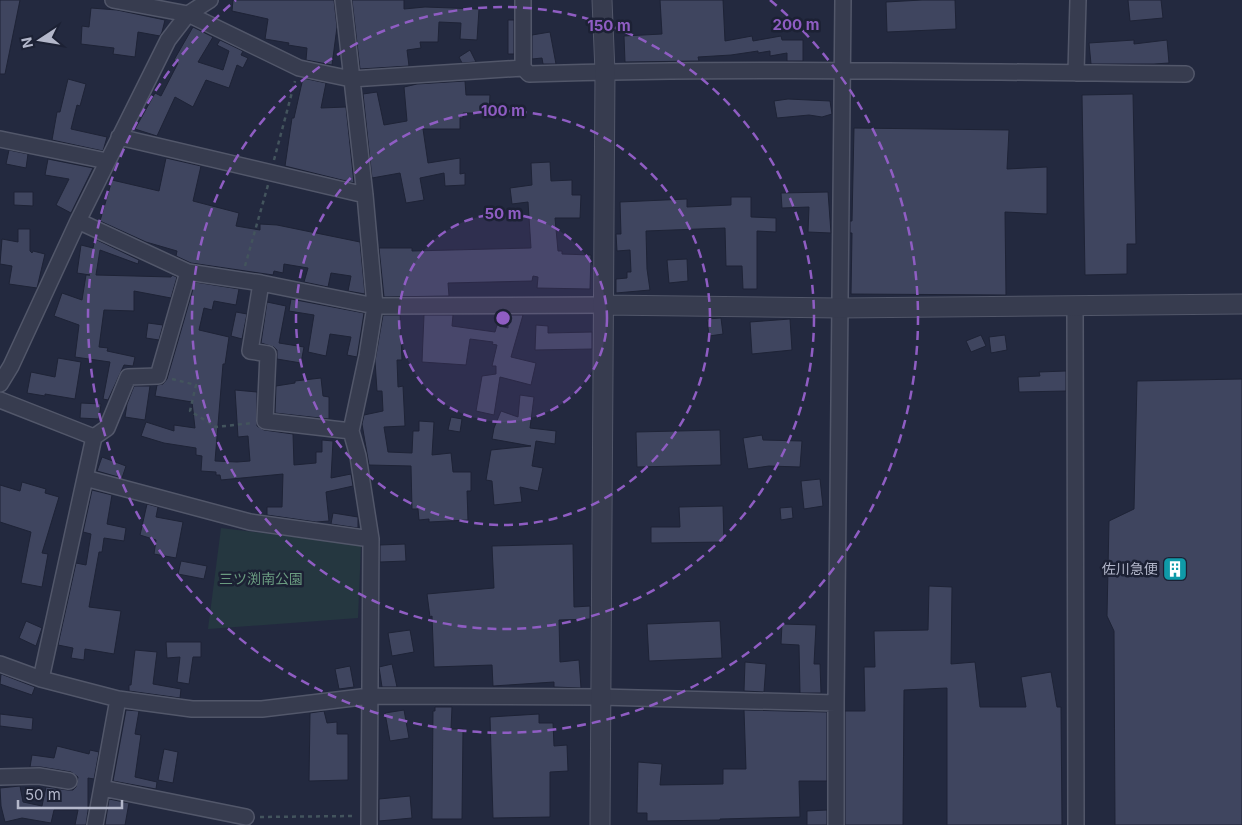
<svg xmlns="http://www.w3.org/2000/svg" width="1242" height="825" font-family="Inter,'Noto Sans JP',sans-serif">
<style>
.green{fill:#253740}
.building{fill:#3f455f;stroke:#1e2336}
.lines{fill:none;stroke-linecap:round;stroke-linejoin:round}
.minor-casing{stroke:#52576a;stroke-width:18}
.tertiary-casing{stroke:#52576a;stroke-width:21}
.path{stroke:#43545d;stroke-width:2.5;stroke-dasharray:4 4;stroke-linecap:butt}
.minor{stroke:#373c4f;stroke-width:15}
.tertiary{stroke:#373c4f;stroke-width:19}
.ring{fill:none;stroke:#8f5dc3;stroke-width:2.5;stroke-dasharray:9 6}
.labels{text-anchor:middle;stroke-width:5;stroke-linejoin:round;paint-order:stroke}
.poi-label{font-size:14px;fill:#b3b7ca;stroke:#1c2134;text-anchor:end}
.park-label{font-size:14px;fill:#6a9b80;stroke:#1c2134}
.centre{fill:#8f5dc3;stroke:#1c2134;stroke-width:2.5}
.ring-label{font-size:15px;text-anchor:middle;font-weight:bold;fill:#8f5dc3;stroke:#1c2134;stroke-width:5;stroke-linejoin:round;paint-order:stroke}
</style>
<rect width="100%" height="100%" fill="#23293f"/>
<path class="green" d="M221 528 361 545 358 618 208 629Z"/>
<path class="building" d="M0 0H20L5 74H0Z
M233 0H334L337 27 332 65 306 60 307 48 288 45 289 43 265 39 268 19 232 11Z
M352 0H404V9L425 7 479 9 477 40 460 39 461 23 439 22 438 42H420L421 48 407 50 409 66 360 69Z
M660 0H723L725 41 752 36 753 41 781 36 782 40H803V61H787V53L770 56V51L758 53V51L731 55 698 57 699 61 625 62 624 36 662 34Z
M922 0H955L956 29 887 32 886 2Z
M1128 0H1161L1163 18 1130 21Z
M91 8 117 10 165 20 162 32 160 36 138 32 135 57 113 54 114 48 81 44 82 26 89 27Z
M508 20H514V54H508Z
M193 27 213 37 198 62 223 70 229 51 217 45 220 40 243 51 241 55 248 58 243 68 237 65 229 88 206 80 193 107 175 97 157 136 135 129 155 93 161 96 178 63 174 60Z
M550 32 556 64H543L542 58 532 59V35Z
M1134 40V44L1167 40 1169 63 1154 64H1091L1089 43Z
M470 50 476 62 462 63 459 57Z
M303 78 326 83 321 108 346 107 354 183 285 166 292 118H294Z
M68 79 86 84 80 106 77 105 71 129 107 137 103 151 52 140 57 112H60Z
M465 81 466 95H490L489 113H463V118H460V129H423L428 163 460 158V174L465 173V185L445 186 444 173 420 178 424 200 406 203 400 173 372 178 363 94 377 92 384 125 407 121 404 87 417 84Z
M1133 94 1136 244H1127V274L1085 275 1082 95Z
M788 99 830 101 832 114 822 117 809 115 777 118 774 101Z
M854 128 1009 130 1007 169 1047 167V214L1005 212 1006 295 851 294 852 233H850V221H852Z
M9 150 28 154 26 168 6 164Z
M166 158 201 166 193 201 239 213 236 226 260 230V224L277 225 360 242 365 294 348 291 351 276 331 273 328 287 304 282 308 268 284 264 283 273 274 271 273 275 191 263 176 256 177 251 146 242 100 221 112 180 159 191Z
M48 159 93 168 71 213 56 205 69 179 45 175Z
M550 162 551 181 572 180V195H581L580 218H555L558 251H562V254L591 255 590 289 537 288 538 277 533 276 532 281 448 283 449 296 384 297 379 248H412V251L531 248 528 202 512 204 510 188 532 185 531 163Z
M14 192H33V206L14 205Z
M828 192 831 233 808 232 809 207 782 208 781 193Z
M731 197H751V217L776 218V232L757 231V289H743L742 266H726L725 228 646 231 647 269 650 290 616 293V279L627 278V272H631L630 250 617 251 616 234H621L620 202 687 199V207L731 205Z
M18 229H30V251L32 253 33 251 45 254 37 288 9 284 12 266 0 264 2 239 18 242Z
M95 239 139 260 138 264 100 250 96 275 171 277 172 275 177 277 171 298 134 291V311L104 310 99 347 108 348 107 351 135 357 133 366 124 365 108 400 103 399 110 362 75 357 79 325 54 316 62 293 82 300 86 275H90L77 273 81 245 93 248Z
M687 259 688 281 669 283 667 260Z
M195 282 239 289 236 305 214 301 212 310 204 308 199 330 229 337 225 364H223L215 461 237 462 250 461 248 436 238 437 235 390 257 392V426L264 430 293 434 294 465 316 463V452H322V440L333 441 331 478 351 474 353 486 326 492 329 521 316 522 267 515V507H282L283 474 221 480 220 475H216V472L201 471 202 456 196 455V448L164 443 141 436 146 422 174 431V425L195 428 192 402 155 396 157 385 163 384 167 379Z
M291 299 364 313 357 357 347 355 351 337 330 334 326 356 308 352 314 315 289 311Z
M267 302 286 306 279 343 304 347 301 363 277 359V350L274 347 261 343Z
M236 312 247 314 242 339 231 336Z
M383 315H400L402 360H397L398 387 403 386 405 426 384 427 388 452 412 453 413 431H419V421L434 422 432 455 451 453 453 472H471V491H467L468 520 429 522V519L419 520 418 509H412L411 466 369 465 362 424 364 415 383 411 382 391H377L375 361Z
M424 315H453L452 326 495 332 497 325 508 328V315H523L511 357 536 363 531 385 500 377 494 415 476 411 482 376 496 374V366H492L497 345 492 344 493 342 470 339 466 365 422 362Z
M721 318 723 334 709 336 707 319Z
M790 319 792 350 752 354 750 322Z
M148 323 163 325 159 340 146 338Z
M536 325 548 326V333L592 332V349L535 350Z
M981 335 986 346 971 352 966 341Z
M1005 335 1007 350 991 353 989 337Z
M58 358 81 362 75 399 45 394V396L27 393 31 372 55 377Z
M1066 371V391L1019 392 1018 377 1040 376 1039 372Z
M321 378 323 396 329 397V419L275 413 276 386 295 383V381Z
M1242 379V825H1115L1114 631 1107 616 1109 521 1134 509 1137 381Z
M134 386H150L145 420 125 417 127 404Z
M520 395 534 397 530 428 556 431 555 444 536 441 532 466 543 468 538 491 520 487 522 502 494 505 492 481 486 480 491 450 531 446 492 439 494 428 501 411 518 417Z
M81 403 101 404 99 419 80 418Z
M451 417 462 419 460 432 448 430Z
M720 430 721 465 637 467 636 432Z
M762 435 763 440 802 441 800 467 769 466 748 469 743 438Z
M102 457 126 466 122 478 97 471Z
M820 479 823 506 804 509 801 481Z
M22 482 46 489 45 493 59 497 42 553 48 554 42 587 21 583 31 532 0 522V485L20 491Z
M92 490 112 495 107 524 126 528 124 541 104 538 102 552H99L89 607 121 611 114 654 85 649 84 660 71 658 73 648 58 645 76 563 86 565 91 534 83 532Z
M147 504 158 507 156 517 183 522 176 558 154 554 156 540 140 535Z
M723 506 724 542 651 543V527H680L679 507Z
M792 507 793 518 781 520 780 508Z
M333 513 358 517V528L331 524Z
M405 544 406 561 380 562V545Z
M573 544 574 607 590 606V619L559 620 560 662 579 660 581 688 554 687V682L493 686 492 665 434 667 432 616 430 617 427 594 494 588 492 546Z
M181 561 207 566 204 579 178 574Z
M929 586 952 587 951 664 975 662 980 707H1026L1021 677 1051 672 1057 707H1061L1062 825H947V688L904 690 903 825H845V711H865L864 667H875L874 631 928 630Z
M26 621 42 628 36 646 19 638Z
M720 621 722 658 649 661 647 624Z
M782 624 816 625 814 664H820L821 693H800L799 645 781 644Z
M410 630 414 652 392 656 388 633Z
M166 642H201V657H193L189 684 177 682 180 657 167 658Z
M135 650 157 652 153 684 181 689 180 698 129 691V685H131Z
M745 662 766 664 764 692 744 691Z
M392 664 397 687H382L379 667Z
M350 666 354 687 339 689 335 669Z
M1 674 35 687 32 695 0 684Z
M435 707H452L451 729H463L462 819H432L433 711H435Z
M126 710 139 711 135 734 141 735 135 777 157 782 156 789 113 781Z
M404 710 409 738 390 741 385 713Z
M744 710 827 712V781H799L800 817 720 819V820L647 821V813H637L638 762 662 764 660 785 723 784V769H746Z
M324 711 327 723 337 722V734H348V780L309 781 310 713Z
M0 714 33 718 32 730 0 726Z
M539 714V723H553L554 746 567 745 568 771 550 772V817L493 818 490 717Z
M57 746 89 754 90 750 99 752 94 779 88 778V811L86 825H75L78 810H54L51 823 22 818 5 822 1 806 0 788 20 786 23 802 42 806 46 787 68 790H73L76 787 78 777 71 772 41 767H30L32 755 54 758Z
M164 749 178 752 173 783 158 780Z
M410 796 412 818 379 821V799Z
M109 799 129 803 125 825H105Z
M827 810V825H807V811Z"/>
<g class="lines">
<defs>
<path id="minor" d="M113 0 188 14 299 68 351 79 523 68 529 74C748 67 967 72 1186 74
M343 0 365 195 375 306 367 356 351 431 358 456 371 539 369 825
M523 68V0
M1076 73 1078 0
M119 137 365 195
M0 139 107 161
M78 221 188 272 261 283 375 306 604 305
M261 283 250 351 268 354 265 421 351 431
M1075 306 1076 825
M0 384 11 366 78 221 168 40 188 14 210 0
M0 400 94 437
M85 478 250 522 371 539
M0 664 41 679 118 699 192 709H262L370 696 600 697 836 703 843 0
M41 679 94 437 107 428 128 377 158 376 188 272
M836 703V825
M0 777 39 776 69 781
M102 788 246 817
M95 825 118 699"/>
<path id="tertiary" d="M604 305 839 308 1242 304
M600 825 605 72 602 0"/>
</defs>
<use href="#minor" class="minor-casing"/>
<use href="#tertiary" class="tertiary-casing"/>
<path class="path" d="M274 160 295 81
M245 266 268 185
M172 379 196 385 190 411 216 427 252 423
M260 817 355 816"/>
<use href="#minor" class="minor"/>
<use href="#tertiary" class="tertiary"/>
</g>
<circle cx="503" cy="318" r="104" fill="#8f5dc3" fill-opacity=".12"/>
<g class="ring">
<circle cx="503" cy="318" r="104"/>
<circle cx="503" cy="318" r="207"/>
<circle cx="503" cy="318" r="311"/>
<path d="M770 0A415 415 0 1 1 236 0"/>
</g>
<defs>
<symbol id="building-square" viewBox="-11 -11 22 22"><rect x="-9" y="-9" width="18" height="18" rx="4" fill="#0f9aa8" stroke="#1c2134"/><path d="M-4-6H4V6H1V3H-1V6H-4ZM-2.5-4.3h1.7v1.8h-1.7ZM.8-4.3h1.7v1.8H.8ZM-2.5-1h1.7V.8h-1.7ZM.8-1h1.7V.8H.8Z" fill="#fff"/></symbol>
</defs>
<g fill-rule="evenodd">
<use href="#building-square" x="1161" y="555" width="28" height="28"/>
</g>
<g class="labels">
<g class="poi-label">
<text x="1158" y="574">佐川急便</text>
</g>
<g class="park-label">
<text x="261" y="584">三ツ渕南公園</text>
</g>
</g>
<circle cx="503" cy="318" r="8" class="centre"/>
<g class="ring-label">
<text x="796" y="30">200 m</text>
<text x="609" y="31">150 m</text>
<text x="503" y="116">100 m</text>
<text x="503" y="219">50 m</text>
</g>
<g transform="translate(40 40) rotate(258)" stroke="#1c2134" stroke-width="4" paint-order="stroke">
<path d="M0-4L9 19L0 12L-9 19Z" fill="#b3b7ca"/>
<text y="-8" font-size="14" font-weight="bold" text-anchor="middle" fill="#b3b7ca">N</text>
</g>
<path d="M18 800v8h104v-8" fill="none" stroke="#b3b7ca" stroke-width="2.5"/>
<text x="25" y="800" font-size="15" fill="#b3b7ca" stroke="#1c2134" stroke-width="4" paint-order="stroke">50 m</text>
</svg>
